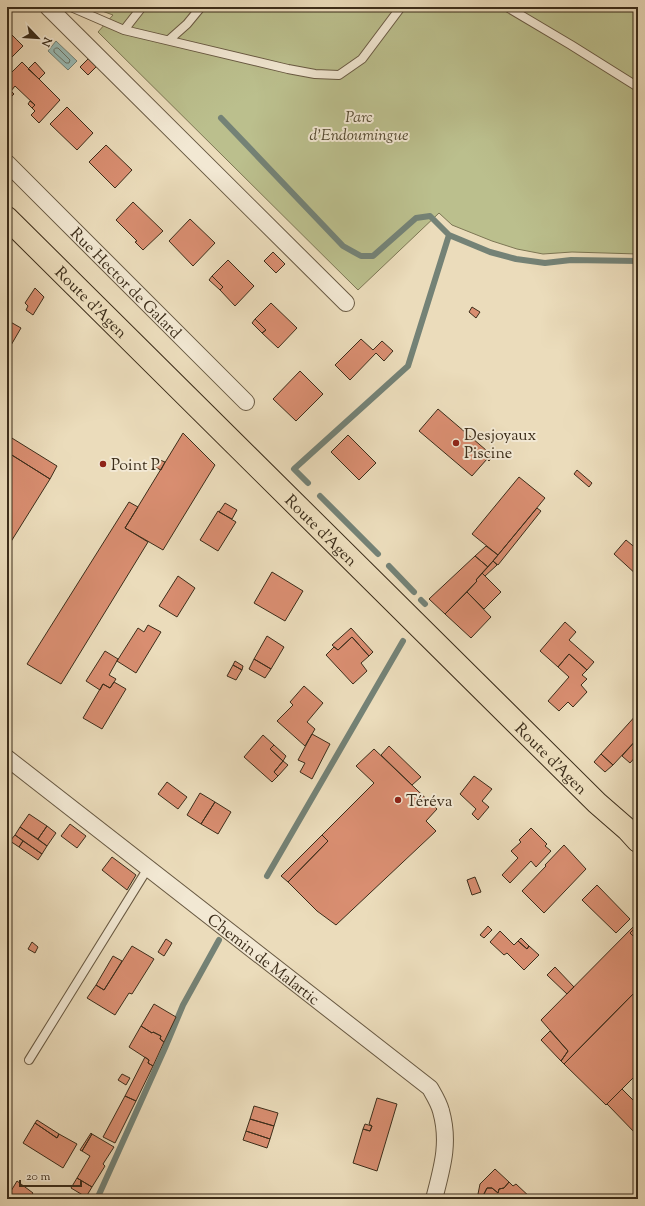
<svg xmlns="http://www.w3.org/2000/svg" width="645" height="1206" font-family="'Sorts Mill Goudy',serif">
<style>
.green{fill:#bbbf8d;stroke:#7c7654}
.water{fill:#99bab4;stroke:#748276}
.lines{fill:none;stroke-linecap:round;stroke-linejoin:round}
.shore{stroke:#6a7467;stroke-width:1}
.stream{stroke:#748276;stroke-width:6}
.building{fill:#d98e71;stroke:#3c2d1a}
.lane-casing{stroke:#685942;stroke-width:10}
.street-casing{stroke:#685942;stroke-width:18}
.primary-casing{stroke:#3c2d1a;stroke-width:24}
.lane{stroke:#f2e8d3;stroke-width:8}
.street{stroke:#f2e8d3;stroke-width:16}
.primary{stroke:#ebdcbb;stroke-width:22}
.poi-dot{fill:#8f2418;stroke:#f2e8d3;stroke-width:1.5}
.labels{text-anchor:middle;stroke-width:4;stroke-linejoin:round;paint-order:stroke}
.park-label{font-size:16px;font-style:italic;fill:#554a31;stroke:#f2e8d3}
.street-label{font-size:16px;fill:#3c2d1a;stroke:#f2e8d3}
.poi-label{font-size:16px;fill:#3c2d1a;stroke:#f2e8d3;text-anchor:start}
</style>
<rect width="100%" height="100%" fill="#ebdcbb"/>
<filter id="stains"><feTurbulence type="fractalNoise" baseFrequency=".005" numOctaves="4"/><feColorMatrix values="0 0 0 0 .2 0 0 0 0 .09 0 0 0 0 .02 0 0 0 .5 -.17"/></filter>
<radialGradient id="worn" r=".72"><stop offset=".6" stop-color="#630" stop-opacity="0"/><stop offset="1" stop-color="#630" stop-opacity=".3"/></radialGradient>
<path class="green" d="M91 7H638V254L572 252 543 254 517 249 492 241 452 225 439 213 358 290 98 32 113 15Z"/>
<path class="water" d="M56 41 77 61 68 70 48 51Z"/>
<g class="lines">
<path class="shore" d="M56 48H58L70 60 69 63H66L54 52V50Z"/>
<path class="stream" d="M221 118 343 246 361 256H373L416 218 430 216 449 235
M308 483 294 469 408 366 449 235 490 252 516 259 545 263 571 260 638 261
M320 496 378 554
M389 566 414 592
M421 600 425 604
M267 876 403 641
M97 1199 165 1048 183 1005 219 940"/>
</g>
<path class="building" d="M7 30 23 46 7 62Z
M88 59 96 67 88 75 80 67Z
M22 62 60 100 39 123 31 115 35 111 32 108 35 105 15 86 11 91 14 94 7 101V77Z
M35 62 45 73 39 79 28 69Z
M30 101 35 105 32 108 28 104Z
M67 107 93 133 77 150 50 124Z
M106 145 132 170 115 188 89 162Z
M133 202 163 231 143 250 135 242 137 241 116 220Z
M190 219 215 243 193 266 169 241Z
M273 252 285 264 276 273 264 261Z
M228 260 254 286 235 306 220 290 223 287 212 276Z
M212 276 223 287 220 290 209 280Z
M35 288 44 297 33 315 26 310 28 306 25 303Z
M271 303 297 328 278 348 262 333 266 330 255 319Z
M472 307 480 312 476 318 469 312Z
M255 319 266 330 262 333 252 323Z
M7 320 21 328 7 352Z
M361 339 373 350 382 341 393 351 384 361 376 353 350 380 335 365Z
M300 371 323 394 296 421 273 399Z
M438 409 493 456 489 461 487 459 472 476 419 431Z
M183 433 215 465 163 550 125 528Z
M7 435 57 466 50 479 7 452Z
M348 435 376 463 359 480 331 452Z
M7 452 50 479 7 548Z
M160 460 165 462 161 470 155 467Z
M577 470 592 483 589 487 574 474Z
M519 477 545 498 498 555 472 534Z
M129 502 138 507 125 528 148 542 61 684 27 664Z
M225 503 237 510 232 519 219 512Z
M537 508 541 511 498 565 493 561Z
M218 511 236 522 218 551 200 540Z
M626 540 638 550V576L614 554Z
M486 546 498 555 488 567 475 556Z
M475 556 488 567 476 580 477 581 445 614 429 599Z
M493 561 497 565 485 576 482 573Z
M272 572 303 591 285 621 254 603Z
M482 573 501 592 484 609 467 592 477 581 476 580Z
M178 576 195 588 177 617 159 606Z
M467 592 491 617 471 638 445 614Z
M565 622 576 632 569 640 594 662 587 670 569 654 558 667 540 651Z
M148 625 161 632 136 673 117 661 138 628 144 632Z
M351 628 373 652 369 656 352 637 338 650 332 645Z
M267 636 284 647 271 669 254 659Z
M352 637 369 656 361 663 367 671 353 684 326 655 334 647 338 650Z
M105 651 118 659 109 675 116 679 110 688 103 684 100 690 86 681Z
M569 654 587 670 582 675 587 679 581 685 587 692 573 707 568 702 559 711 548 701 569 677 558 667Z
M254 659 271 669 265 678 249 669Z
M235 661 243 666 242 670 233 665Z
M233 665 242 670 236 680 227 676Z
M114 682 126 689 102 729 83 718 103 684 110 688Z
M304 686 323 703 307 722 315 729 305 746 277 721 293 705 290 702Z
M638 713V738L613 765 601 754Z
M312 734 330 744 312 779 300 772 305 763 298 760Z
M263 735 274 745 270 749 283 761 274 772 278 776 272 782 244 757Z
M638 738V754L630 763 622 756Z
M274 745 286 756 283 761 270 749Z
M389 746 421 777 412 785 381 755Z
M374 749 437 809 426 821 436 831 336 925 317 911 288 882 328 841 322 835 374 783 356 766Z
M601 754 613 765 605 772 594 762Z
M283 761 288 765 278 776 274 772Z
M474 776 492 789 482 801 489 807 478 820 472 814 476 809 460 794Z
M167 782 187 797 178 809 158 794Z
M200 793 215 802 201 824 187 815Z
M215 802 231 812 218 834 201 824Z
M29 814 47 826 38 839 20 827Z
M70 824 86 836 77 848 61 836Z
M47 826 56 833 47 846 38 839Z
M20 827 47 846 42 854 15 835Z
M531 828 547 844 545 846 551 851 536 867 531 861 510 883 502 875 518 858 511 851 521 842 519 840Z
M15 835 23 841 19 847 10 841Z
M322 835 328 841 288 882 281 876Z
M23 841 42 854 38 860 19 847Z
M564 845 586 869 544 913 522 891 546 866 545 865Z
M112 857 136 875 127 890 102 870Z
M475 877 481 892 472 895 467 880Z
M597 885 630 919 616 933 582 900Z
M638 922V925L630 933 636 939 638 937V989L564 1064 561 1061 568 1051 541 1020Z
M638 925V937L636 939 630 933Z
M488 926 492 930 484 938 480 935Z
M500 931 514 945 518 941 527 949 529 946 539 955 524 970 507 953 504 955 490 942Z
M521 938 529 946 527 949 518 941Z
M166 939 172 943 164 956 158 952Z
M32 942 38 947 35 953 28 949Z
M132 946 154 959 132 994 129 993 115 1015 87 998 96 985 104 990Z
M113 956 122 961 104 990 96 985Z
M555 967 574 987 567 994 547 975Z
M638 989V1073L606 1105 564 1064Z
M154 1004 176 1017 164 1042 160 1039 161 1036 153 1032 152 1033 141 1026Z
M141 1026 152 1033 153 1032 161 1036 160 1039 164 1042 153 1066 148 1063 149 1060 129 1047Z
M550 1031 568 1051 561 1061 541 1040Z
M145 1057 149 1060 148 1063 153 1066 136 1101 125 1096Z
M122 1074 130 1078 126 1085 118 1080Z
M622 1089 638 1105V1136L607 1104Z
M125 1096 136 1101 115 1143 103 1137Z
M377 1098 397 1104 377 1171 353 1163 363 1129 370 1131 372 1126 369 1124Z
M254 1106 278 1113 274 1126 250 1119Z
M250 1119 274 1126 270 1139 246 1131Z
M37 1120 59 1134 57 1138 35 1123Z
M35 1123 57 1138 59 1134 77 1144 63 1168 23 1143Z
M365 1124 372 1126 370 1131 363 1129Z
M246 1131 270 1139 267 1148 243 1140Z
M91 1133 92 1134 82 1151 80 1150Z
M92 1134 114 1147 103 1164 105 1166 92 1187 77 1178 90 1156 82 1151Z
M495 1169 509 1182 504 1188 499 1189 498 1193 492 1188H487L483 1196 484 1199H477L480 1184Z
M77 1178 92 1187 86 1197 71 1188Z
M17 1181 33 1193 29 1199H12L8 1196Z
M509 1182 513 1186 516 1184 532 1199H484L483 1196 487 1188H492L498 1193 499 1189 504 1188Z"/>
<g class="lines">
<defs>
<path id="lane" d="M71 7 124 30 142 7
M507 7 571 45 638 87
M124 30 288 69 315 74 339 75 362 59 401 7
M169 40 187 24 201 7
M29 1060 148 868"/>
<g id="street">
<path d="M48 7 346 303"/>
<path id="s1" d="M7 163 246 402"/>
<path id="s2" d="M7 758 430 1088C434 1095 439 1103 441 1111 450 1143 442 1168 434 1199"/>
</g>
<g id="primary">
<path id="s3" d="M7 218 597 803 628 830 638 841"/>
</g>
</defs>
<use href="#lane" class="lane-casing"/>
<use href="#street" class="street-casing"/>
<use href="#primary" class="primary-casing"/>
<use href="#lane" class="lane"/>
<use href="#street" class="street"/>
<use href="#primary" class="primary"/>
</g>
<g class="poi-dot">
<circle cx="456" cy="443" r="4"/>
<circle cx="103" cy="464" r="4"/>
<circle cx="398" cy="800" r="4"/>
</g>
<g class="labels">
<g class="park-label">
<text x="359" y="122">Parc<tspan x="359" dy="18">d’Endoumingue</tspan></text>
</g>
<g class="street-label">
<text dy="6" stroke="none"><textPath href="#s1" startOffset="169">Rue Hector de Galard</textPath></text>
<text dy="6" stroke="none"><textPath href="#s3" startOffset="119">Route d'Agen</textPath></text>
<text dy="6" stroke="none"><textPath href="#s3" startOffset="443">Route d'Agen</textPath></text>
<text dy="6" stroke="none"><textPath href="#s3" startOffset="767">Route d'Agen</textPath></text>
<text dy="6" stroke="none"><textPath href="#s2" startOffset="326">Chemin de Malartic</textPath></text>
</g>
<g class="poi-label">
<text x="464" y="440">Desjoyaux<tspan x="464" dy="18">Piscine</tspan></text>
<text x="111" y="470">Point P</text>
<text x="406" y="806">Téréva</text>
</g>
</g>
<rect width="645" height="1206" fill="none" stroke="#ebdcbb" stroke-width="24"/>
<rect x="8" y="8" width="629" height="1190" fill="none" stroke="#3c2d1a" stroke-width="2"/>
<rect x="12" y="12" width="621" height="1182" fill="none" stroke="#3c2d1a"/>
<g transform="translate(38 38) rotate(115)" stroke="#f2e8d3" stroke-width="3" paint-order="stroke">
<path d="M0-3L7 15L0 10L-7 15Z" fill="#3c2d1a"/>
<text y="-6" font-size="11" font-weight="bold" text-anchor="middle" fill="#3c2d1a">N</text>
</g>
<path d="M20 1180v6h61v-6" fill="none" stroke="#3c2d1a" stroke-width="2"/>
<text x="26" y="1180" font-size="12" fill="#3c2d1a" stroke="#f2e8d3" stroke-width="3" paint-order="stroke">20 m</text>
<rect width="100%" height="100%" filter="url(#stains)"/>
<rect width="100%" height="100%" fill="url(#worn)"/>
</svg>
